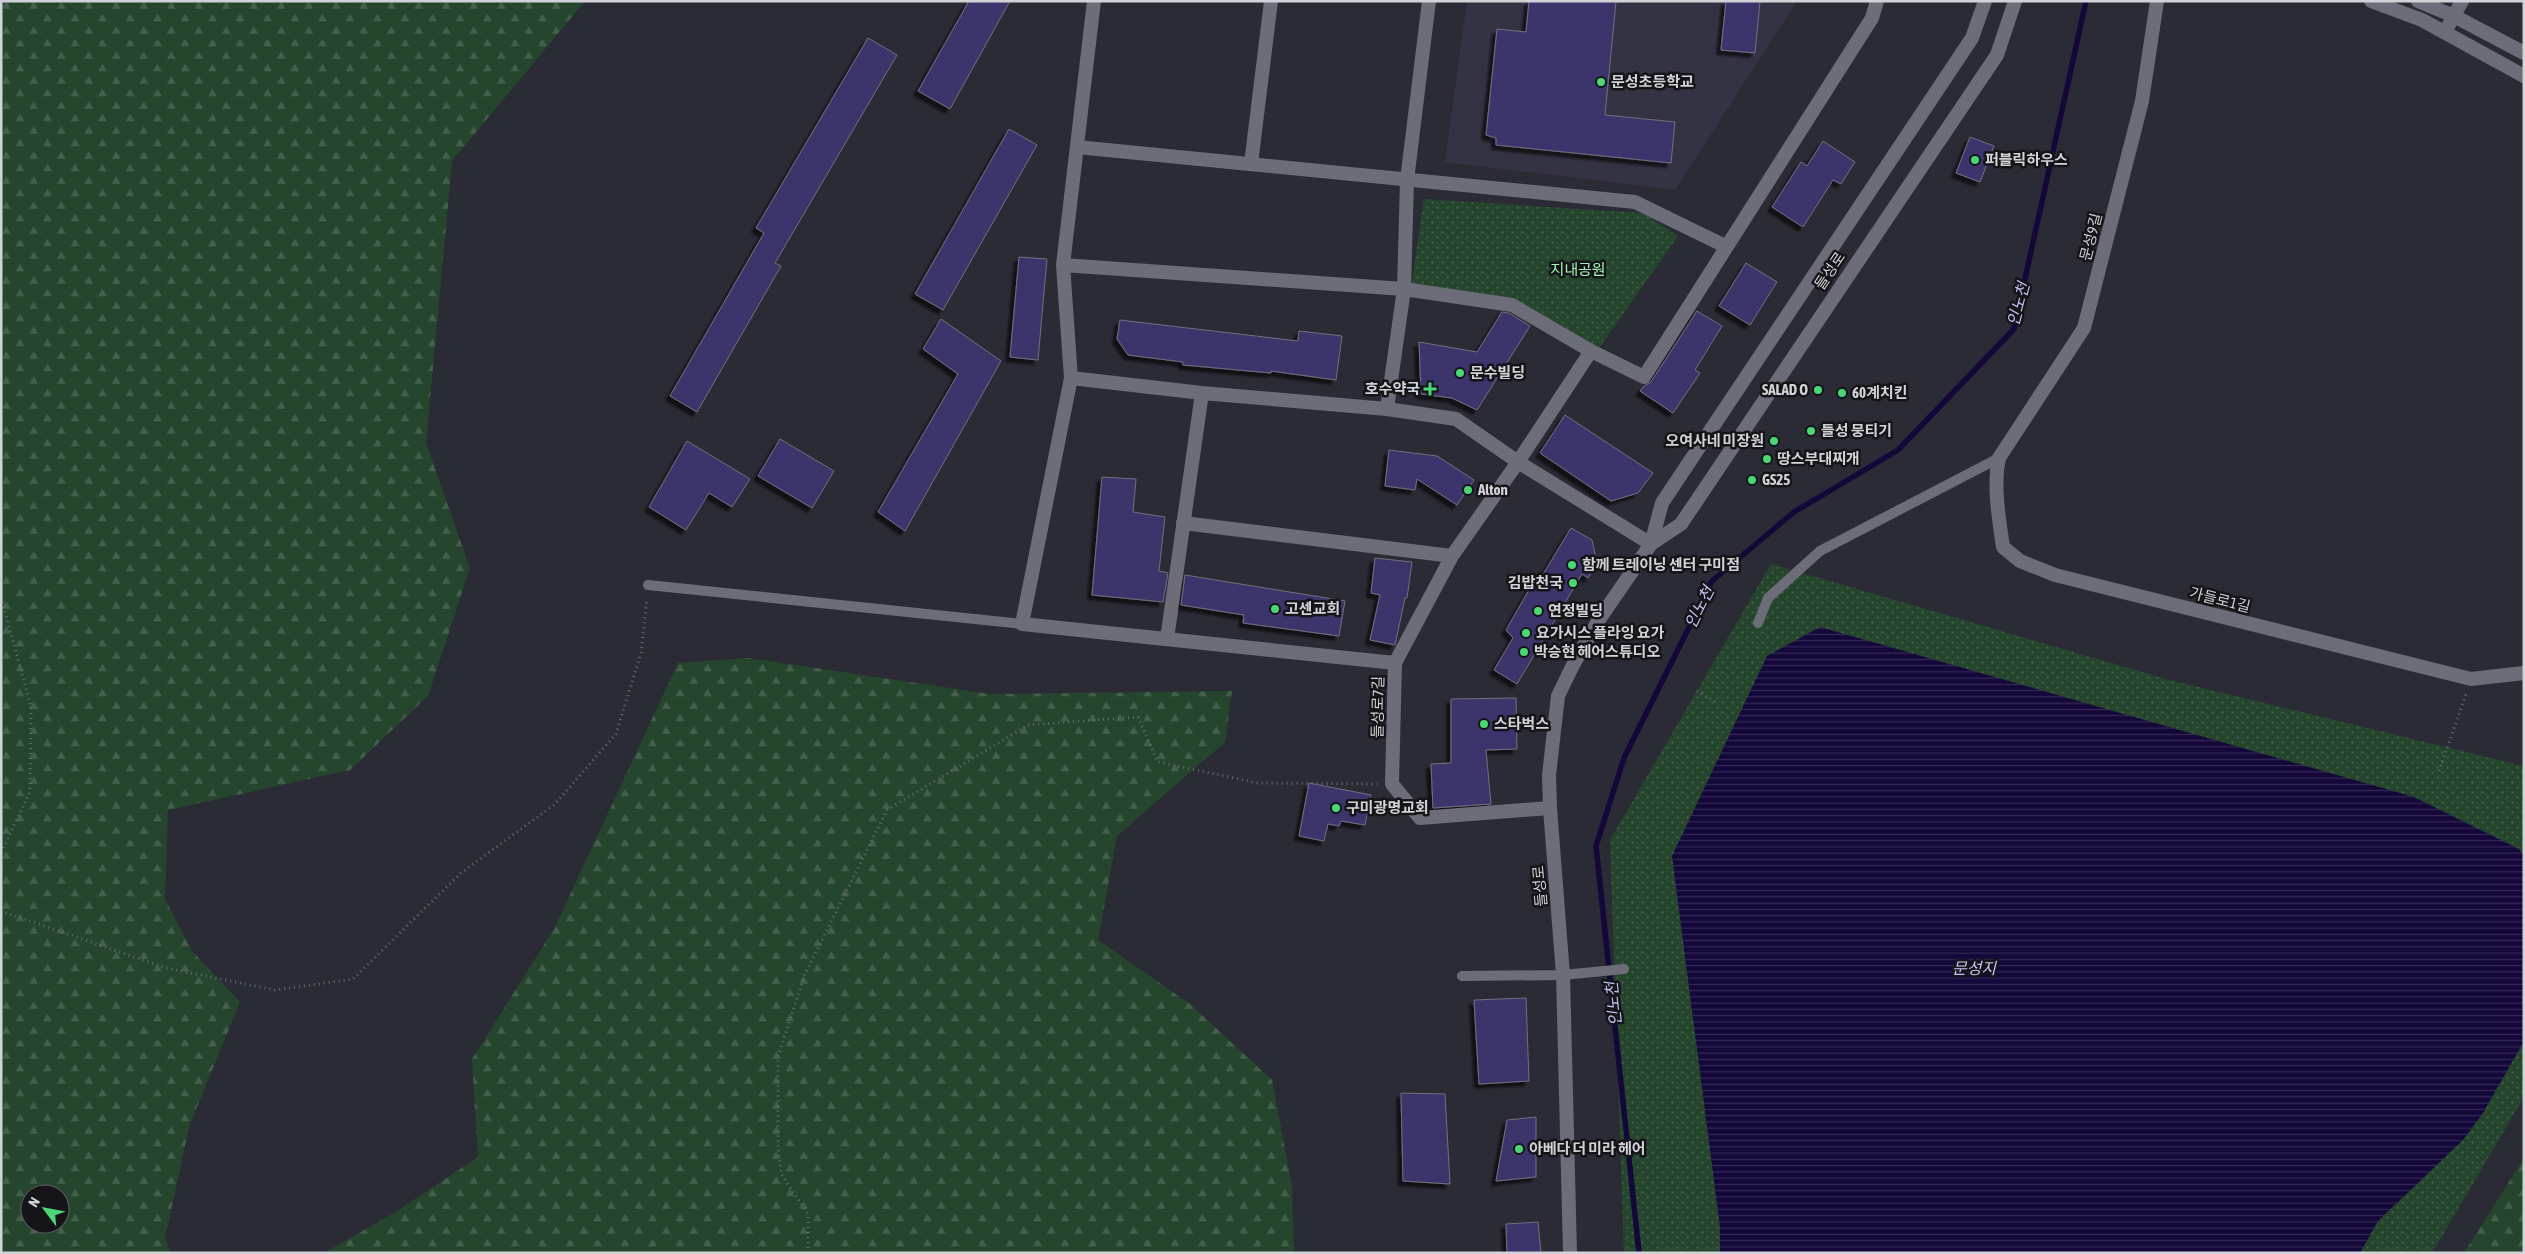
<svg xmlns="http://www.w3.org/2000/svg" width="2525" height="1254" font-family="'Asap Condensed','Noto Sans KR',sans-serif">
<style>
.built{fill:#343344}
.forest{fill:url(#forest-firs);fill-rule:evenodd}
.park{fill:url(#park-dots)}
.water{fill:url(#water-rules)}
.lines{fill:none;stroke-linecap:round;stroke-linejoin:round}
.stream{stroke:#14073a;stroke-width:5.5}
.building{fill:#3b356c;stroke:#71717d;filter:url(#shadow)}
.path{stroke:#696973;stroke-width:3;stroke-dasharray:1 4;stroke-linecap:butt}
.service{stroke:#6d6d79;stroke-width:10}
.minor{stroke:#6d6d79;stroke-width:14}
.tertiary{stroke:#6d6d79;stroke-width:14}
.poi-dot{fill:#4cd676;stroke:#141419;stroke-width:2}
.labels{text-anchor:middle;stroke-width:5;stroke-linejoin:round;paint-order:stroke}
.poi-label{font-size:15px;font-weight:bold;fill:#d2d2d9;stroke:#141419;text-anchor:start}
.street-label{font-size:15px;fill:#d2d2d9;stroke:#141419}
.park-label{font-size:15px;fill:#a2f4b3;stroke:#141419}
.water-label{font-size:16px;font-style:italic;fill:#c5c4f8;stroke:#141419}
</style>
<defs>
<pattern id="forest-firs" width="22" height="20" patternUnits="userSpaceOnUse" patternTransform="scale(1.25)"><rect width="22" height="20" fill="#25462d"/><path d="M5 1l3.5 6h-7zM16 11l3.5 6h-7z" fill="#44604b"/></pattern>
<pattern id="park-dots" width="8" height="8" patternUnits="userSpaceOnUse" patternTransform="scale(1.25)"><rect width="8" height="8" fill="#25462d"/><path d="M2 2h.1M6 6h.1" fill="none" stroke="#44604b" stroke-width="1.8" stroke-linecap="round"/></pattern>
<pattern id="water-rules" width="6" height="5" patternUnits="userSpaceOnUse" patternTransform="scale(1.25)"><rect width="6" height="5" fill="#14073a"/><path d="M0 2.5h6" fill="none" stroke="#352a56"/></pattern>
<filter id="shadow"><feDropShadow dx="-4.5" dy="4.5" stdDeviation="1" flood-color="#0009"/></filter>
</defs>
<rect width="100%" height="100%" fill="#2b2b36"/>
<path class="built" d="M1467 1H1797L1675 190 1445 162Z"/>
<path class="forest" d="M1 1H585L452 161 426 443 470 568 428 696 350 770 168 810 165 899 192 951 240 1002 189 1127 165 1238 171 1253H1ZM30 1194H60V1224H30Z
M748 658 990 694 1232 691 1225 742 1117 836 1098 940 1190 1004 1272 1080 1292 1187 1294 1253H324L394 1213 478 1157 472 1059 554 929 678 663Z
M2524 1158V1253H2464Z"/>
<path class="park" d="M1424 199 1643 213 1678 236 1597 351 1512 303 1411 289Z
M1771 564 2166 679 2524 766V1097L2432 1253H1624L1610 840Z"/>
<path class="water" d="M1820 627 2414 797 2519 849 2524 856V1041L2483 1113 2463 1140 2378 1221 2360 1253H1720V1227L1672 856 1767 656Z"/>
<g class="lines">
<path class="stream" d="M1639 1253 1596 846 1624 758 1712 581 1794 512 1898 450 2014 329 2086 1"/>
</g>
<path class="building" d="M969 1H1010L950 109 918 91Z
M1529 1H1616L1605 115 1675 122 1671 163 1496 145V138L1486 135 1497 29 1526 32Z
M1726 1H1760L1755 53 1721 50Z
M868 38 897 55 775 263 781 266 697 412 670 396 764 233 756 228Z
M1009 129 1037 145 943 310 915 294Z
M1970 137 1994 146 1980 182 1956 173Z
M1823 141 1855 162 1841 184 1833 180 1803 227 1772 207 1801 162 1807 166Z
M1019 257 1047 259 1038 360 1010 357Z
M1746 263 1777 282 1750 325 1719 306Z
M1697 311 1722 326 1695 370 1700 373 1673 413 1640 391 1644 386 1651 382Z
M1502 312 1509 313 1530 326 1477 410 1452 398 1421 394 1419 342 1477 352Z
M941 319 1001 361 905 531 878 512 958 374 923 349Z
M1120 320 1298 341 1299 331 1342 336 1336 380 1271 371V373L1183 365V362L1128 355 1117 339Z
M1565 415 1653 473 1638 493 1611 501 1540 453Z
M780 439 834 471 812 508 758 476Z
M687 441 750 479 732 507 709 493 686 530 649 507Z
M1389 450 1437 456 1474 480 1457 505 1417 479 1415 490 1385 486Z
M1102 477 1136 479 1133 512 1165 517 1159 571 1168 573 1163 602 1092 595Z
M1571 528 1592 540 1597 563 1588 578 1582 574 1517 684 1494 670 1513 638 1506 630 1538 574 1542 576Z
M1375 558 1412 562 1407 598H1405L1395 645 1370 640 1380 595 1371 593Z
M1185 575 1345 601 1339 636 1243 623 1244 615 1181 605Z
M1516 698 1517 749 1486 750 1491 804 1433 808 1431 764 1451 763V699Z
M1309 783 1371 795 1365 825 1341 821 1339 826 1328 824 1324 841 1299 836Z
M1526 998 1529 1081 1479 1084 1474 1000Z
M1401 1093 1445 1094 1450 1184 1403 1181Z
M1536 1117V1177L1496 1181 1507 1120Z
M1538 1222 1541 1253H1507L1506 1224Z"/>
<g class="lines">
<path class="path" d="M1 597 31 707 30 792 1 853
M1697 691 1716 702
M2439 771 2466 694
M1 911 166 968 275 990 353 979 461 873 554 805 616 734 641 653 647 599
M808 1253V1214L781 1174 778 1145V1057L804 976 887 810 1028 725 1138 717 1158 762 1258 783 1377 784"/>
<path class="service" d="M648 585 1022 624
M1758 623 1768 598 1820 551 1999 458
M1462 976 1563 975 1624 969"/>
<path class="minor" d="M1094 1 1063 265 1071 378 1022 624 1395 663
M2157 1 2142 101 2084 328 1999 458C1993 486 1999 519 2003 547L2020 561 2055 575 2471 679 2524 673
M2445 32 2462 1
M1077 147 1635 202 1725 246
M1251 164 1271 1
M1063 265 1404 289 1512 305 1591 351 1644 377 1872 18 1877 1
M1071 378 1202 393 1387 409 1456 419 1518 462 1651 544
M1387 409 1404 289 1407 180 1429 1
M1183 523 1452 556
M1167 639 1202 393
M1550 808 1420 818 1392 784 1395 663 1452 556 1518 462 1591 351"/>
<path class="tertiary" d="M2371 1 2422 20 2524 76
M2418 1 2454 16 2524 53
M1651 544 1681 524 1997 55 2015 1
M1570 1253 1563 975 1550 808 1549 775 1558 696 1573 665 1598 621 1651 544 1662 503 1972 38 1985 1"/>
</g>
<g class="poi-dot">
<circle cx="1601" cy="82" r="5"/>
<circle cx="1975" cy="160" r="5"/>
<circle cx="1460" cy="373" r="5"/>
<path d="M1427.5 381.5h5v5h5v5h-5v5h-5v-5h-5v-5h5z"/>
<circle cx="1818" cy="390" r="5"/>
<circle cx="1842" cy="393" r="5"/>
<circle cx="1811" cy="431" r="5"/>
<circle cx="1774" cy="441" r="5"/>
<circle cx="1767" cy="459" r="5"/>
<circle cx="1752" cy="480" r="5"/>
<circle cx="1468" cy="490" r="5"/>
<circle cx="1572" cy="565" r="5"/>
<circle cx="1573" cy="583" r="5"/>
<circle cx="1275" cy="609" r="5"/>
<circle cx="1538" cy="611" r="5"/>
<circle cx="1526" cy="633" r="5"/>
<circle cx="1524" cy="652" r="5"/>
<circle cx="1484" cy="724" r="5"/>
<circle cx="1336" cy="808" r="5"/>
<circle cx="1519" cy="1149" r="5"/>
</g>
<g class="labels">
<g class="poi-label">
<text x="1611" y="87">문성초등학교</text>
<text x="1985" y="165">퍼블릭하우스</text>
<text x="1470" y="378">문수빌딩</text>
<text x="1420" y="394" text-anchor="end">호수약국</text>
<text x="1808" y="395" text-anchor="end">SALAD O</text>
<text x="1852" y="398">60계치킨</text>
<text x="1821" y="436">들성 뭉티기</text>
<text x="1764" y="446" text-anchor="end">오여사네 미장원</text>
<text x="1777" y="464">땅스부대찌개</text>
<text x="1762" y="485">GS25</text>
<text x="1478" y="495">Alton</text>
<text x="1582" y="570">함께 트레이닝 센터 구미점</text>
<text x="1563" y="588" text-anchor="end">김밥천국</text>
<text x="1285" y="614">고센교회</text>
<text x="1548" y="616">연정빌딩</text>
<text x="1536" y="638">요가시스 플라잉 요가</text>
<text x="1534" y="657">박승현 헤어스튜디오</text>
<text x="1494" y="729">스타벅스</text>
<text x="1346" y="813">구미광명교회</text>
<text x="1529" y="1154">아베다 더 미라 헤어</text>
</g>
<g class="street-label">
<text transform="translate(2091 237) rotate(-76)" y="5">문성9길</text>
<text transform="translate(1830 271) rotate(-56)" y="5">들성로</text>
<text transform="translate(2220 600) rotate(14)" y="5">가들로1길</text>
<text transform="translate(1378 707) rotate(-89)" y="5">들성로7길</text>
<text transform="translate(1540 886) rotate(-95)" y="5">들성로</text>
</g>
<g class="park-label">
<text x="1578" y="275">지내공원</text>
</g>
<g class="water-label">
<text transform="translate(2018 304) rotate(-75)" y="6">인노천</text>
<text transform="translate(1699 607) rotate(-63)" y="6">인노천</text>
<text x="1974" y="974">문성지</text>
<text transform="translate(1613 1004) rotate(-96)" y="6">인노천</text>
</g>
</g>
<rect width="2525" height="1254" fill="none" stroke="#d2d2d9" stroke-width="5"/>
<g transform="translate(45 1209) rotate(302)"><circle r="24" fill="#141419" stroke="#606066"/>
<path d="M0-4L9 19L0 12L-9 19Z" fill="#4cd676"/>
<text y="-8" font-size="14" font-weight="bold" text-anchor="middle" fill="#d2d2d9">N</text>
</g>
</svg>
